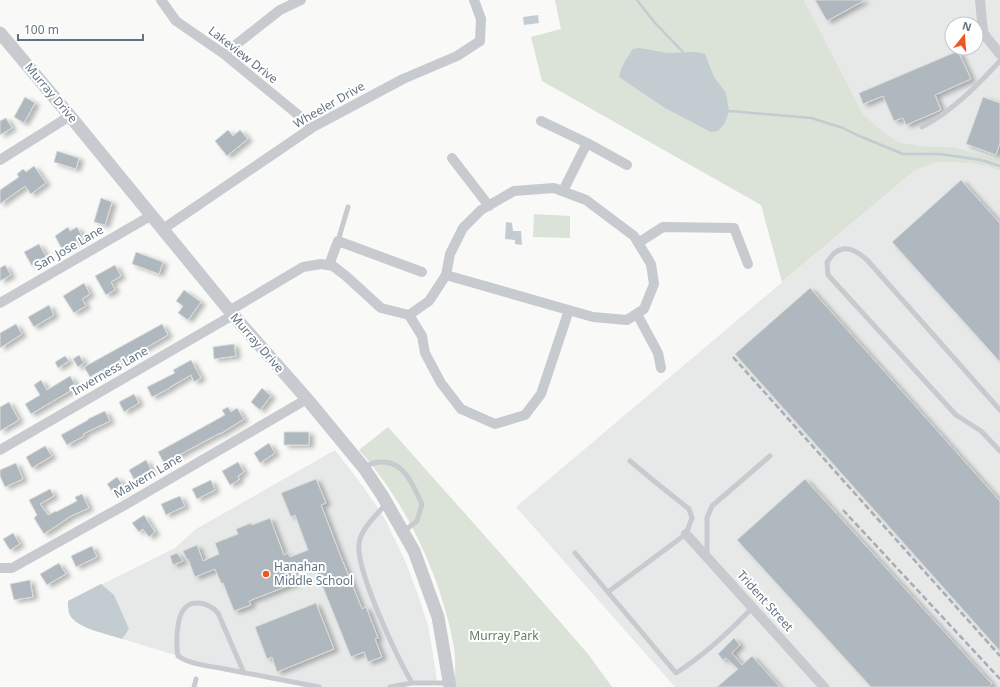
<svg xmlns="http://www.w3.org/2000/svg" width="1000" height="687" font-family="'Noto Sans',sans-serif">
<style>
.built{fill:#e7e8e8;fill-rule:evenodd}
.green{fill:#dbe2d8}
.water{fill:#c2ccd1}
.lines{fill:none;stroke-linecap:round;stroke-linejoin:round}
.stream{stroke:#c2ccd1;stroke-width:2.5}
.building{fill:#afb8be;stroke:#dbdbd9;filter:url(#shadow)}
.service{stroke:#c7cbcf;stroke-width:5}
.minor{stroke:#c7cbcf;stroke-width:10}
.tertiary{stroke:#c7cbcf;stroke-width:13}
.rail{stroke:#a7adb4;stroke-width:2.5;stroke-dasharray:6 3;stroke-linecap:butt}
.poi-dot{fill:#f05620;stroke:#fff;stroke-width:1.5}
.labels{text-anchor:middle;stroke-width:4;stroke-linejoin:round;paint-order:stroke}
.street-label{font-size:12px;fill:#627484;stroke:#fff}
.poi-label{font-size:12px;fill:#627484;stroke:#fff;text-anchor:start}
.park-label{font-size:12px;fill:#667b62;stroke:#fff}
</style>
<defs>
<filter id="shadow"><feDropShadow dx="4.5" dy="2.5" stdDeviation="2" flood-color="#0004"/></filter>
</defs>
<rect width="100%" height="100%" fill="#f9f9f7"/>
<path class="built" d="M804 0H1000V159L953 147 920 146 898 142 881 130 863 114ZM952 24H976V48H952Z
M937 162 967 163 988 166 1000 171V687H675L516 507 915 170Z
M335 450 362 485 380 511 386 521 406 563 418 595 428 625 436 673 437 683 390 687H319L185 661 178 656 87 628 75 621 69 614 68 601 175 548 196 529Z"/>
<path class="green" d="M555 0H804L863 114 881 130 898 142 920 146 953 147 995 158 1000 159V171L988 166 967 163 937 162 915 170 782 282 761 205 542 81 531 37 561 29Z
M534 214 570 216V238L533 237Z
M388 427 501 554 588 654 612 687H455C455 672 456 656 453 642 440 574 405 501 359 450Z"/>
<path class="water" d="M538 15 539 23 524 25 523 17Z
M639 48 668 53 696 52 705 54 714 77 726 93 729 111 725 123 718 131 711 132 665 108 619 77C621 66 627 58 633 49Z
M506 222 512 223 513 231H521L522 245 515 244V240L505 239Z
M101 584 114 595 129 629 122 639C108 634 74 628 69 613 68 610 68 604 68 601Z"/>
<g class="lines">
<path class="stream" d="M637 0 655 23 683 52
M729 111 811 118 843 128 857 135 903 154H940L981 160 1000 166"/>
</g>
<path class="building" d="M815 0H865L827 21Z
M958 51 971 79 935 95 941 110 906 125 903 118 894 121 883 96 863 104 859 93Z
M25 97 35 103 24 123 14 117Z
M983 97 1000 103V143L996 155 966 144Z
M6 118 12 128 0 135V121Z
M228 130 233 136 240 130 248 139 227 156 215 141Z
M57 151 79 158 76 169 54 162Z
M34 166 46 183 31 194 25 186 0 204V190L19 177 17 174 23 169 26 172Z
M961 180 1000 223V362L892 242Z
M101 198 112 202 105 225 94 222Z
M68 227 70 231 77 227 83 238 62 249 55 236Z
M39 244 47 258 32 266 24 252Z
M136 252 163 262 159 274 132 264Z
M5 265 11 275 0 281V268Z
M115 265 121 276 111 282 115 290 106 295 95 276Z
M84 283 90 294 82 299 86 306 74 313 63 296Z
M810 288 1000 501V651L735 354Z
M184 290 201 302 188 320 178 313 183 306 176 301Z
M49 305 54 315 34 327 28 317Z
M16 324 22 334 0 348V333Z
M162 324 168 335 121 362 120 360 90 377 84 367Z
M234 344 236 356 214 359 213 347Z
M79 355 84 363 78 367 73 359Z
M65 356 69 361 58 368 55 362Z
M191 360 201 378 194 382 191 375 170 387V388L152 397 147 387 175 373 173 370Z
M70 376 77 387 31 414 25 404 40 395 34 385 41 380 47 390Z
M262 388 271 396 260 410 251 402Z
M134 394 139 403 124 412 119 402Z
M9 402 19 420 0 431V407Z
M228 407 231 412 237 408 244 419 220 434V433L164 463 158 452 225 415 222 410Z
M105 411 110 421 83 434 84 436 67 445 61 435 88 420V419Z
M284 432H309V445H284Z
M269 443 275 453 260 463 254 453Z
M45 446 52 456 32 468 26 457Z
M146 460 152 471 135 481 129 470Z
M238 462 244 472 238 476 239 480 230 485 222 471Z
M16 463 23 479 5 487 0 476V470Z
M117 477 125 488 115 495 107 484Z
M316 479 326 503 321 505 339 552 362 609 366 607 378 638 375 639 382 657 368 662 364 652 351 657 314 565 291 572 295 583 249 601 251 605 234 611 223 583H221L215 569 195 577 188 559 187 560 183 551 197 545 203 561 219 554 215 543 238 534 236 529 251 523 252 525 270 518 284 555 288 553 290 557 308 550 295 515 291 517 281 493Z
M805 479 992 684 989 687H871L737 540Z
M211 480 215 490 197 499 192 489Z
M50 489 54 496 40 504 48 515 56 511V512L77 501 75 497 82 494 89 508 71 516 44 534 34 518 37 515 29 500Z
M180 496 185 506 166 515 161 504Z
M144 515 155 532 149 537 143 529 139 532 132 523Z
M13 533 20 544 10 550 3 539Z
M92 546 97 557 76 567 71 556Z
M177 553 183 561 173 565 170 556Z
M59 563 66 574 47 585 40 574Z
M30 580 33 597 14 600 10 584Z
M316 603 334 649 277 672 272 657 267 659 255 627Z
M734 638 740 645 732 653 742 665 752 656 780 687H717L738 669 726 658 723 660 718 654Z"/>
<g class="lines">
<path class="service" d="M922 127C952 111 977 86 1000 61
M338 241 348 207
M1000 410 868 261C860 253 847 244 836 252 832 254 830 259 827 262L828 275 956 415 981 431 1000 451
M365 467C371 463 376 462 383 462 405 462 414 488 422 504L417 521 404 531
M386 504C377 514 360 530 359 544 356 571 397 657 412 683H449
M575 553 676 673C705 655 729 632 753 607
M707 555V518L712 506 770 456
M608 592 686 534 692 518 689 509 654 481 630 461
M244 673 218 613C213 607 207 604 199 603 194 603 189 603 185 608 176 616 176 645 178 656 191 665 210 666 225 669 256 675 288 681 319 687
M194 687 196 679
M390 687 412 683"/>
<path class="minor" d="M161 0 176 21 224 54 313 127
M980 0 983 32 987 38 1000 54
M224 54 280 10 301 0
M541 121 587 143
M452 158 489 206
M0 160 70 116
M554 188 586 200 634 236 651 264 654 284 644 309 627 320 593 317 446 275 450 254 463 228 481 210 514 191Z
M563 191 587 143 627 165
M163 229 313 127 403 79 457 56 480 41 481 19 474 0
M638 243 663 227 734 228 748 264
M329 265 338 241 422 272
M0 303 152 215
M229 311 303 267 321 264 333 266 346 276 381 308 409 315 422 336 425 353 441 383 461 409 495 424 525 415 541 394 569 310
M637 314 658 353 661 368
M409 315 429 301 446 275
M0 450 233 315
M686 534 824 687
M0 568H12L125 505 307 399"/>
<path class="tertiary" d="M0 33 70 116 233 315 307 399 364 468 382 495 414 551 438 617 450 687"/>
<path class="rail" d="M733 357 1000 656
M843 510 1000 679"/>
</g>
<circle class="poi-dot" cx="266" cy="574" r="4"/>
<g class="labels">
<g class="street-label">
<text transform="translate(243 55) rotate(38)" y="4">Lakeview Drive</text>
<text transform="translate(51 93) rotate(50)" y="4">Murray Drive</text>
<text transform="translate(329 105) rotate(-30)" y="4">Wheeler Drive</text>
<text transform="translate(69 248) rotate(-30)" y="4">San Jose Lane</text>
<text transform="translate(257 343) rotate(49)" y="4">Murray Drive</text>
<text transform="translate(110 371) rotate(-30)" y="4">Inverness Lane</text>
<text transform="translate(148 476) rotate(-30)" y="4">Malvern Lane</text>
<text transform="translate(765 601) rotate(48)" y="4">Trident Street</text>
</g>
<g class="poi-label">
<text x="274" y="571">Hanahan<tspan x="274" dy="14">Middle School</tspan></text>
</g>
<g class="park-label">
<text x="504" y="640">Murray Park</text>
</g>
</g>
<g transform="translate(964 36) rotate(17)"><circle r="19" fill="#ffffff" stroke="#c0c7ce"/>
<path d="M0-3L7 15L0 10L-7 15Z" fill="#f05620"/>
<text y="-6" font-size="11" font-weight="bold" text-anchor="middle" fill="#627484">N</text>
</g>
<path d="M18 34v6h125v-6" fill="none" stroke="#627484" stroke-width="2"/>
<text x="24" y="34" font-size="12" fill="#627484" stroke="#ffffff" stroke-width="3" paint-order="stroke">100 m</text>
</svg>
